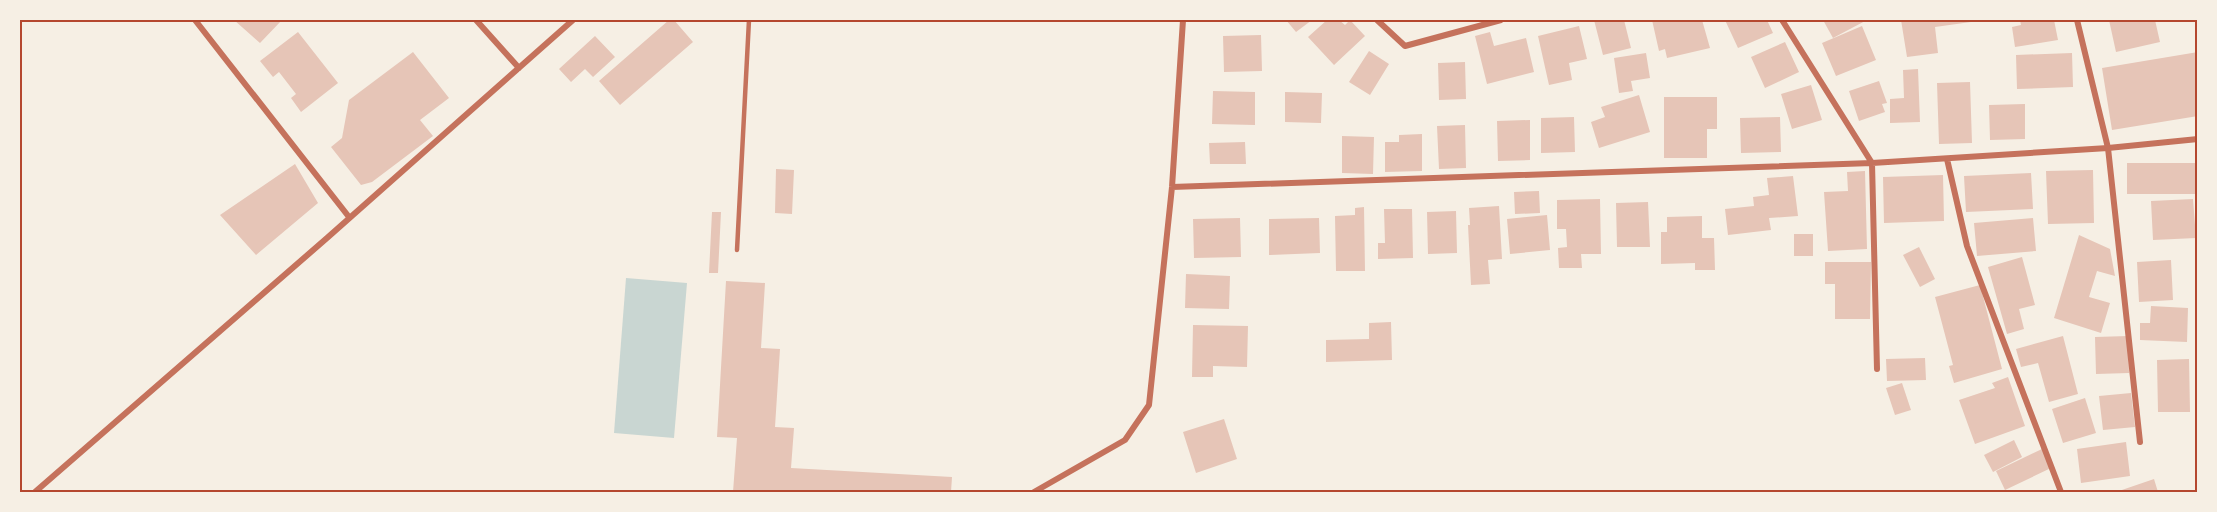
<svg xmlns="http://www.w3.org/2000/svg" width="2217" height="512" font-family="Manrope,sans-serif">
<style>
.water{fill:#c9d6d2}
.building{fill:#e6c5b7}
.lines{fill:none;stroke-linecap:round;stroke-linejoin:round}
.service{stroke:#c5725c;stroke-width:4.5}
.minor{stroke:#c5725c;stroke-width:6}
.neatline{fill:none;stroke:#b5482f;stroke-width:2}
</style>
<rect width="100%" height="100%" fill="#f6efe4"/>
<path class="water" d="M626 278 687 283 674 438 614 433Z"/>
<path class="building" d="M234 20H282L260 43Z
M669 20H674L693 42 620 105 599 81Z
M1286 20H1312L1296 32Z
M1327 20H1339L1345 25 1350 20 1365 36 1334 65 1308 37Z
M1594 20H1624L1631 48 1603 55Z
M1652 20H1702L1710 48 1667 58 1665 49 1659 51Z
M1725 20H1767L1773 33 1738 48Z
M1823 20H1867L1833 38Z
M1901 20H1971V22L1935 27 1938 53 1907 57Z
M2020 20H2054L2058 40 2015 47 2012 27 2021 25Z
M2109 20H2155L2160 42 2116 52Z
M1579 26 1587 59 1569 63 1572 80 1549 85 1538 36Z
M1862 26 1876 60 1836 76 1822 43Z
M298 32 338 83 301 112 291 98 296 94 279 72 273 77 260 61Z
M1490 32 1494 46 1526 38 1534 72 1487 84 1475 36Z
M1261 35 1262 71 1224 72 1223 36Z
M595 36 615 57 593 77 585 69 571 82 559 69Z
M1785 42 1799 72 1765 88 1751 57Z
M1369 51 1389 64 1370 95 1349 82Z
M413 52 449 98 420 120 433 136 372 182 361 185 331 147 342 138 349 100Z
M2198 52V116L2112 130 2102 68Z
M1646 53 1650 78 1631 81 1633 91 1619 93 1614 58Z
M2072 53 2073 87 2017 89 2016 55Z
M1465 62 1466 99 1439 100 1438 63Z
M1918 69 1920 122 1890 123V99L1904 98 1903 70Z
M1879 81 1887 103 1882 104 1885 112 1859 121 1849 91Z
M1970 82 1972 143 1939 144 1937 83Z
M1811 85 1822 120 1792 129 1781 94Z
M1213 91 1255 92V125L1212 124Z
M1285 92 1322 93 1321 123 1285 122Z
M1639 95 1650 132 1599 148 1591 122 1605 117 1601 107Z
M1664 97H1717V129H1707V158H1664Z
M2025 104V139L1990 140 1989 105Z
M1574 117 1575 152 1541 153V118Z
M1780 117 1781 152 1741 153 1740 118Z
M1530 120V160L1498 161 1497 121Z
M1465 125 1466 168 1439 169 1437 126Z
M1422 134V171L1385 172V142H1399V135Z
M1342 136 1374 137 1373 174 1342 173Z
M1245 142 1246 164H1210L1209 143Z
M2127 163H2197L2198 194H2127Z
M295 164 318 203 256 255 220 215Z
M776 169 794 170 792 214 775 213Z
M2093 170 2094 223 2048 224 2046 171Z
M1865 171 1867 249 1828 251 1824 192 1848 191 1847 172Z
M2031 173 2033 209 1966 212 1964 176Z
M1943 175 1944 221 1884 223 1883 177Z
M1793 176 1798 216 1769 218 1771 230 1728 235 1725 209 1754 206 1753 197 1769 195 1767 178Z
M1539 191 1540 213 1515 214 1514 192Z
M1600 199 1601 254H1581L1582 268H1559L1558 248 1567 247 1566 229H1557V200Z
M2193 199 2196 238 2153 240 2151 201Z
M1648 202 1650 247H1617L1616 203Z
M1499 206 1502 259 1488 260 1490 284 1471 285 1468 225H1470L1469 208Z
M1364 207 1365 271H1336L1335 216 1355 215V208Z
M1384 209H1412L1413 258 1378 259V243H1385Z
M1456 211 1457 253 1428 254 1427 212Z
M712 212H721L718 273H709Z
M1547 215 1550 250 1510 254 1507 219Z
M1702 216V238H1714L1715 270H1695V263L1661 264V232H1667V217Z
M1240 218 1241 257 1194 258 1193 219Z
M1319 218 1320 253 1269 255V219Z
M2033 218 2036 251 1977 256 1974 223Z
M1794 234H1813V256H1794Z
M2079 235 2110 249 2115 276 2097 271 2089 297 2110 303 2101 333 2054 318Z
M1919 247 1935 279 1920 287 1903 255Z
M2022 257 2035 305 2019 309 2024 329 2007 334 1988 267Z
M2171 260 2173 300 2139 302 2137 262Z
M1825 262H1871L1870 319H1835V284H1825Z
M1186 274 1230 276 1229 309 1185 308Z
M726 281 765 283 761 348 780 349 775 427 794 428 791 468 952 477 951 492H733L737 438 717 437Z
M1980 285 2002 369 1954 383 1949 366 1953 365 1935 297Z
M2151 306 2188 308 2187 342 2140 340V323H2150Z
M1391 322 1392 360 1326 362V340L1369 339V323Z
M1193 325 1248 326 1247 367 1213 366V377H1192Z
M2063 336 2078 394 2049 402 2038 363 2021 367 2016 349Z
M2128 336 2129 373 2096 374 2095 337Z
M1925 358 1926 380 1887 381 1886 359Z
M2189 359 2190 412H2158L2157 360Z
M2008 377 2025 426 1975 444 1959 400 1995 388 1992 383Z
M1902 383 1911 410 1895 415 1886 388Z
M2131 393 2135 427 2103 430 2099 396Z
M2085 398 2096 433 2063 443 2052 409Z
M1224 419 1237 459 1196 473 1183 432Z
M2014 440 2022 457 1993 472 1984 455Z
M2126 442 2130 476 2081 483 2077 449Z
M2042 449 2051 468 2005 490 1996 471Z
M2154 479 2158 492H2116Z"/>
<g class="lines">
<path class="service" d="M737 250 749 20"/>
<path class="minor" d="M195 20 349 217
M476 20 519 68
M1377 20 1405 46 1501 20
M1782 20 1872 163 1877 369
M2077 20 2108 148 2140 442
M1947 159 1967 246 2061 492
M1172 187 1872 163 2108 148 2198 139
M35 492 327 238 573 20
M1034 492 1125 440 1149 405 1172 187 1183 20"/>
</g>
<rect width="2217" height="512" fill="none" stroke="#f6efe4" stroke-width="42"/>
<rect x="21" y="21" width="2175" height="470" class="neatline"/>
</svg>
